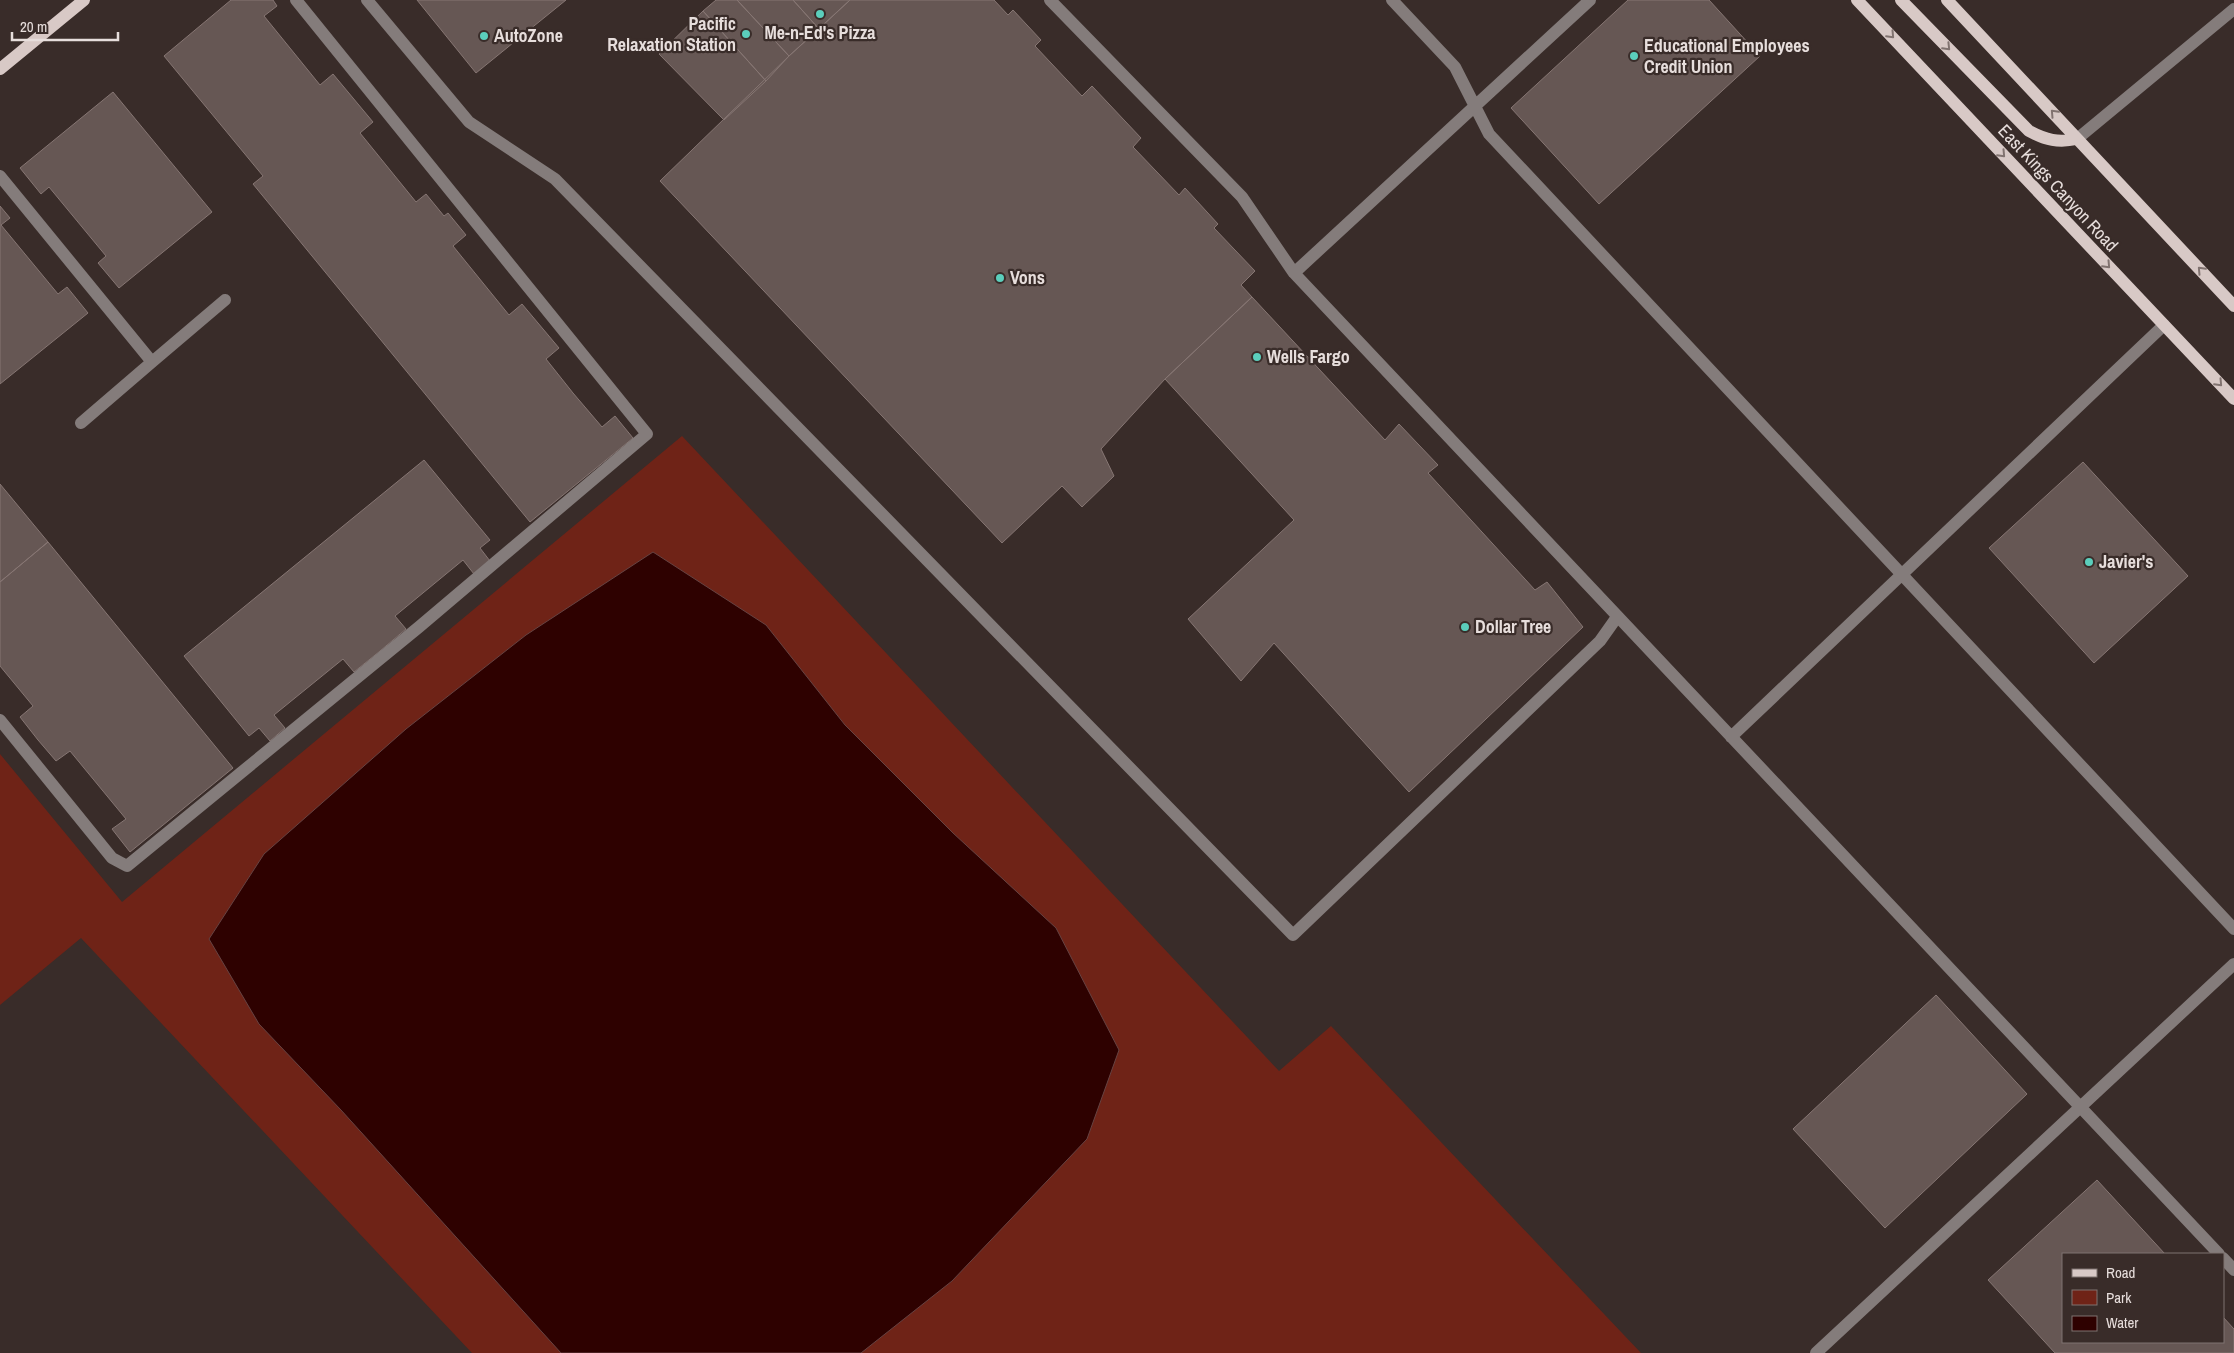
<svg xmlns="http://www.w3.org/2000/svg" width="2234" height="1353" font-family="'Archivo Narrow',sans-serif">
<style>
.green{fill:#6f2317}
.water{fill:#2e0100;stroke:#664342}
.building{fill:#665754;stroke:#867673}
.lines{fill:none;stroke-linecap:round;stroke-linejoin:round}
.minor{stroke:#847c7b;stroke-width:12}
.major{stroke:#d8c9c6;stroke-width:12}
.oneway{stroke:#817370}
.poi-dot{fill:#5bcebc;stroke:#392c29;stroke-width:2}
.labels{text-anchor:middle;stroke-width:4.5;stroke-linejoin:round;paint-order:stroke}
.poi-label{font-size:18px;font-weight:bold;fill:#e7dedc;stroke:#392c29;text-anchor:start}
.street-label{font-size:18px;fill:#e7dedc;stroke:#392c29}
</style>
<rect width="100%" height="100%" fill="#392c29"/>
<path class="green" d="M682 436 1279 1071 1331 1026 1641 1353H472L81 938 0 1005V754L122 902Z"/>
<path class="water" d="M653 552 766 625 845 725 953 833 1056 928 1119 1050 1087 1139 952 1281 861 1353H561L341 1110 259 1024 209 939 264 854 406 729 526 635Z"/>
<path class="building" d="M231 0H273L277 6 264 16 320 85 333 74 373 122 360 133 416 202 426 194 444 216 448 213 466 235 453 246 509 315 522 304 559 348 546 359 573 393 602 427 615 416 633 438 530 522 253 184 263 176 164 56Z
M417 0H566L476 73Z
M716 0H737L789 56 766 81 703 11Z
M737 0H793L819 29 789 56Z
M793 0H850L819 29Z
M850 0H994L1008 15 1013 10 1041 40 1035 46 1082 96 1092 86 1141 138 1133 147 1179 195 1185 188 1218 224 1214 228 1255 271 1241 285 1252 297 1165 379 1101 449 1114 476 1082 507 1062 486 1002 543 660 181 789 56Z
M1628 0H1709L1760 56 1599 204 1511 108Z
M703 11 766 81 724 120 659 54Z
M113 92 212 212 119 288 98 263 106 256 49 187 41 194 20 168Z
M0 206 10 218 1 225 58 294 67 287 88 313 0 384Z
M1252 297 1385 440 1399 424 1438 465 1428 473 1535 590 1547 582 1583 627 1409 792 1274 643 1241 681 1188 619 1294 520 1165 379Z
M424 460 490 540 480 548 490 561 474 574 463 560 395 616 406 629 380 651 354 672 343 659 274 715 285 728 270 741 259 728 249 736 184 656Z
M2083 462 2188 576 2094 663 1989 548Z
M0 484 48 542 0 582Z
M48 542 233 768 130 852 112 829 126 819 70 751 56 761 38 740 20 717 33 706 0 666V582Z
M1936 995 2027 1094 1885 1228 1793 1129Z
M2097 1180 2165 1254H2063V1342H2223V1317L2234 1329V1353H2055L1988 1280Z"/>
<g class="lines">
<path class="minor" d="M367 0 469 122 555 179 1293 935 1600 641 1617 617
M1050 0 1242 197 1294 273 2219 1254
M1392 0 1455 67 1489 134 2234 929
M2077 139 2234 9
M0 176 152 362 225 300
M1294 273 1590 0
M81 423 152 362
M0 720 112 858 127 866 419 627 647 434 296 0
M1731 737 2164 325
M2223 1258 2234 1270
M1816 1353 2234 964"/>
<path class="major" d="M1857 0 2234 399
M1901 0 2029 131C2046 140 2058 143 2077 139
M1947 0 2234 306
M0 69 84 0"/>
</g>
<defs><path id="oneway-chevron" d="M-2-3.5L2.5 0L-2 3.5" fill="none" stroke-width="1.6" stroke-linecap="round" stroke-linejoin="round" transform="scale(1.25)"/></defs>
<g class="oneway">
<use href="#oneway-chevron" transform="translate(1891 35) rotate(47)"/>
<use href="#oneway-chevron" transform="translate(1947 47) rotate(46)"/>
<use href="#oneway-chevron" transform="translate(2054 113) rotate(-133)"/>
<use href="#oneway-chevron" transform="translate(2002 154) rotate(47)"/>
<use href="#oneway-chevron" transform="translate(2107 265) rotate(47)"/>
<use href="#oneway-chevron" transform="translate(2201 270) rotate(-133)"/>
<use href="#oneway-chevron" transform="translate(2219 383) rotate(47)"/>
</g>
<g class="poi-dot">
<circle cx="820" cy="14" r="5"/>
<circle cx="746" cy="34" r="5"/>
<circle cx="484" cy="36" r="5"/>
<circle cx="1634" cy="56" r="5"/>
<circle cx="1000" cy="278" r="5"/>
<circle cx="1257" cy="357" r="5"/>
<circle cx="2089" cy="562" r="5"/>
<circle cx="1465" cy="627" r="5"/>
</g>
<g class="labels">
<g class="poi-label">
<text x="736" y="30" text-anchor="end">Pacific<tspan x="736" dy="21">Relaxation Station</tspan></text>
<text x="820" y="39" text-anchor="middle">Me-n-Ed's Pizza</text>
<text x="494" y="42">AutoZone</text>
<text x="1644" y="52">Educational Employees<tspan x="1644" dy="21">Credit Union</tspan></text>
<text x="1010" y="284">Vons</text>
<text x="1267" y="363">Wells Fargo</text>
<text x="2099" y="568">Javier's</text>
<text x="1475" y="633">Dollar Tree</text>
</g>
<g class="street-label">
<text transform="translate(2058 188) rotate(47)" y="6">East Kings Canyon Road</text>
</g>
</g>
<rect x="2062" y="1253" width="162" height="90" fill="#392c29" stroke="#7f7371"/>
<rect x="2072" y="1269" width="25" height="8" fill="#d8c9c6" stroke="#7f7371"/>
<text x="2106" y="1278" font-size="15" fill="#e7dedc">Road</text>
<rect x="2072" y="1290" width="25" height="15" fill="#6f2317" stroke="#7f7371"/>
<text x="2106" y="1303" font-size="15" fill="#e7dedc">Park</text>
<rect x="2072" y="1316" width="25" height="15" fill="#2e0100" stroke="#7f7371"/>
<text x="2106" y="1328" font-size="15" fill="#e7dedc">Water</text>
<path d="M12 32v8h106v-8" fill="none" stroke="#e7dedc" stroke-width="2.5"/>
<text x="20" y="32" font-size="15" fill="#e7dedc" stroke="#392c29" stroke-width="4" paint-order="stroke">20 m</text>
</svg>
